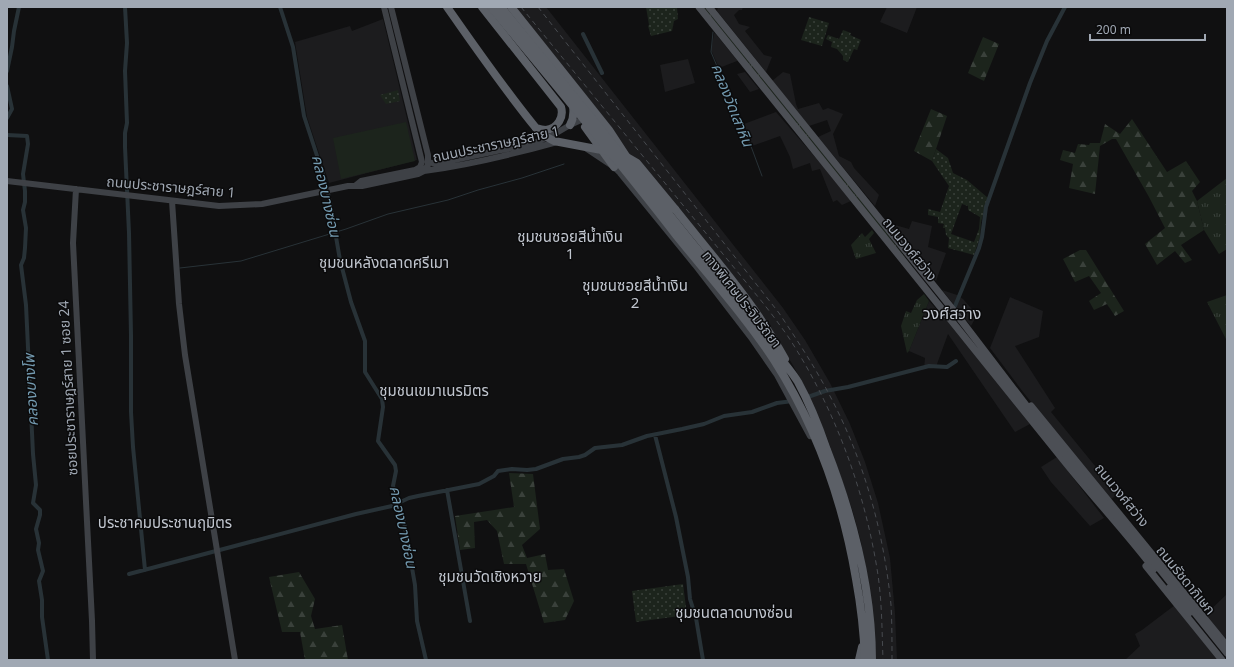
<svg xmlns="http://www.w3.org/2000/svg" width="1234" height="667" font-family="'Noto Sans','Noto Sans Thai',sans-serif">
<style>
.built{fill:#1c1c1e}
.grass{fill:url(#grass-tufts)}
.forest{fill:url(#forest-firs)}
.park{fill:url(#park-dots);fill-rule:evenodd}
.pitch{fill:#1c241c}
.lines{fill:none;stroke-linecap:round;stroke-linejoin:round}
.stream{stroke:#283237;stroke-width:1}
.canal{stroke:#283237;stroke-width:4}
.secondary{stroke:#3e4146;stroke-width:6}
.primary{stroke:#4c4f55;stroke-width:7}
.highway{stroke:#5c6067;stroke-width:8}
.rail{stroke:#474a4f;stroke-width:1;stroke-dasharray:5 4;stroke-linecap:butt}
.primary-bridge{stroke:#4c4f55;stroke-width:7}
.highway-bridge{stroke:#5c6067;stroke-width:8}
.labels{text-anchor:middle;stroke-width:3;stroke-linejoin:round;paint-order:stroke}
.street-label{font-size:14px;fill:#a0a8b3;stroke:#0b0b0c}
.water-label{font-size:15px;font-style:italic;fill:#749bb1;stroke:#0b0b0c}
.neighbourhood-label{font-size:15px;fill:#c1c6cf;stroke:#0b0b0c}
.quarter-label{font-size:16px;fill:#c1c6cf;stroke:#0b0b0c}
</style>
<defs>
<pattern id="grass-tufts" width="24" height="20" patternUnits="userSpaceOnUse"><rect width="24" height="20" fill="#1c241c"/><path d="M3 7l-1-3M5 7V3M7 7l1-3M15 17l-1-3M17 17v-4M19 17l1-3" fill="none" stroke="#3a413b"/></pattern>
<pattern id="forest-firs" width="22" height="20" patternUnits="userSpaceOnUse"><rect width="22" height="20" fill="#1c241c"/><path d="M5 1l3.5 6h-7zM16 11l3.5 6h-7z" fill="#3a413b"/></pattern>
<pattern id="park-dots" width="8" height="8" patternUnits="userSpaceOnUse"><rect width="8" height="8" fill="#1c241c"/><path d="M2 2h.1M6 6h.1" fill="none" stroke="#3a413b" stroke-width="1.8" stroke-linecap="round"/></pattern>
</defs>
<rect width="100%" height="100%" fill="#101011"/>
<path class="built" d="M510 7H546L783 308 805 340 830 383 850 424 865 462 878 503 890 558 895 613 897 660H875L868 580 861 542 852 509 826 435 804 385 791 362 755 308 591 108Z
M718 7H743L742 10H739L734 15 739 24 750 27 745 31 764 55 772 57 766 72 717 11Z
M887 7H917L907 33 880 22Z
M383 19 417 160 329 183 307 117 295 42 350 26 352 31Z
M715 33 737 60V61L719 68 711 50 714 34Z
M688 59 695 83 665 92 660 65Z
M745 72 759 89 750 92 737 74Z
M783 72 790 74 796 104 798 109 819 103 823 110 828 108 843 114 833 134 839 156 851 162 854 168 879 195 875 206 818 137 831 131 827 120 809 126 772 81Z
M776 112 822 165 851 201 842 205 837 200 833 202 820 169 812 171 810 163 793 169 790 157 780 136 752 146 744 124Z
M912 221 932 226 928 247 946 253 936 281 888 223 909 229Z
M942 290 957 295 963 299 977 315 971 326Z
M1010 297 1043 311 1039 337 1015 346 1055 408 1051 412 1118 494 1110 500 1023 392 990 348Z
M929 301 944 317 1030 424 1015 432 948 334 937 364 938 367H931L924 369 925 358 909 351Z
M1057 457 1104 518 1090 526 1051 482 1041 467Z
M1227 594V636L1225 638 1204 616Z
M1175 605 1218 660H1125L1140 646 1135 634 1142 630Z"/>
<path class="grass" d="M702 7H705L880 224 923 281Z
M1227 178V249L1219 254 1204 230 1197 201Z
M872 230 874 233 869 239 876 253 856 259 851 245 862 233 865 237Z
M924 294 929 301 909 351 907 353 901 326 906 311 911 313 917 300Z
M1227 295V341L1207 302Z"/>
<path class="forest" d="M983 37 999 44 984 81 968 73Z
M931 109 947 116 932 161 914 151Z
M1132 119 1167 172 1186 161 1200 182 1192 191 1197 201 1204 230 1181 245 1192 260 1185 263 1175 251 1157 265 1145 244 1165 228 1149 197 1116 139H1112L1100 146 1095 194 1069 188 1073 164 1060 160 1063 150 1075 153 1078 144 1089 145 1090 143H1100L1105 124 1120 134Z
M1080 250H1086L1124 311 1115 316 1107 304 1094 310 1089 301 1101 293 1089 276 1075 282 1063 259Z
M509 473 533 474 540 529 522 545 527 558 545 554 548 570 564 569 574 601 565 620 544 623 526 564H504L497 531 487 520 474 522 475 548 460 550 455 516 514 507Z
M299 572 315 599 311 616 315 629 342 625 348 660H305L300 632H282L269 577Z"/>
<path class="park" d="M646 7H677L678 19 674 21 672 31 651 36 648 26 649 25Z
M809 17 829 23 822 46 801 40Z
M843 30 851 33 850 35 861 40 857 50 854 49 848 62 843 60V56L837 49 831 47 832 42 826 39 828 35 839 39Z
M398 90 400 101 386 104 380 95Z
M936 149 948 158 953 173 967 180 988 198 981 222 980 237 974 255 948 248 949 238 946 235 945 228H943L944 224 938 223V217L928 215V209L940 212 949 186 932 161ZM962 204 968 206V210L980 217 979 229 974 242 951 234Z
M683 584 687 615 636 622 632 591Z"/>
<path class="pitch" d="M406 122 415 161 341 179 333 138Z"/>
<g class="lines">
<path class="stream" d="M713 32 711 52 752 149 762 176
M180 268 241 261 346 229 388 214 448 200 478 190 522 178 564 164"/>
<path class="canal" d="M125 7 127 43 125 71 127 123 125 133V147L129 233 131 335V412L133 447 145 570
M280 7 293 47 304 116 325 180 330 202 340 260 351 302 365 341V372L382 399 383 407 378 441 395 465 396 471 393 486 404 522 415 585 417 621 426 660
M583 34 602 73
M7 71 12 47 14 31 19 7
M7 86 12 109 7 118
M7 135 27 136 28 144 23 174 25 191V202L23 210 26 228 25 248 24 258 21 265 26 305 33 454 36 485 33 503 40 510V515L36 529 39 543 38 550 43 571 39 581 42 600V617L48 660
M955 306 979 248 982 237 986 207 1030 83 1047 41 1065 7
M805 398 825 391 848 387 929 366 947 367 956 361
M655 435 676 517 688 577 690 599 696 618 703 660
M447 490 470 621
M129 574 356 514 392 506 409 498 418 496 479 484 494 476 498 471 512 469 527 470 536 469 563 459 579 457 585 455 595 448 622 445 647 436 682 429 704 424 724 416 752 412 777 403 793 401"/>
<path class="secondary" d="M391 7 428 155V165L424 171
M587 149 614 167 620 173 695 265 752 339 777 375 810 436
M429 162 435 164 534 143 553 135 570 125 581 120 586 121
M7 181 219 206 262 204 348 186H362L418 174 424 171C469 165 514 154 557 142
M356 185 361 181 415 170 420 167 422 162 384 7
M76 189 73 243 92 621 93 660
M172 201 179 304 185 355 235 660"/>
<path class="primary" d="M699 7 1061 457C1091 495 1124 530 1154 569
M709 7 954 311 1032 413
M1031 406 1227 646
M1146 566 1222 660"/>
<path class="highway" d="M447 7C476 48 504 89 536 128 539 129 543 130 546 130 558 128 564 117 561 107L482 7
M511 7 609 130 626 156
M570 125C574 118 574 113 573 106
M585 127 614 167
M675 209C714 258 755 304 785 359
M859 660 862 647"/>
<path class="rail" d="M521 7 763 303C771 313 779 324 787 335 834 406 865 490 878 575 882 603 882 632 883 660
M538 7 779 313C797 340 815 367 830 396 864 460 884 533 891 605 892 623 892 642 892 660"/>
<path class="primary-bridge" d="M1032 413 1094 490 1138 542 1227 653
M1169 588 1189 613"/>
<path class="highway-bridge" d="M491 7C553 82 616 157 676 235 709 276 745 316 774 360 816 426 843 502 856 579 861 606 864 633 865 660
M501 7C566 86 630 165 693 244 713 268 733 292 751 316 761 329 769 342 778 354 784 364 792 372 798 382 810 404 819 427 827 450 853 517 872 588 872 660
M536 128 543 135 554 141 612 152
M625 156 637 163 675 209"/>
</g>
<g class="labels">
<g class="street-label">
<text transform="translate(496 144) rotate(-12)" y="5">ถนนประชาราษฎร์สาย 1</text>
<text transform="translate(171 187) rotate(5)" y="5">ถนนประชาราษฎร์สาย 1</text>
<text transform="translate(910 249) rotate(51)" y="5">ถนนวงศ์สว่าง</text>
<text transform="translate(742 299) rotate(52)" y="5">ทางพิเศษประจิมรัถยา</text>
<text transform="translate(68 388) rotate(-93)" y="5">ซอยประชาราษฎร์สาย 1 ซอย 24</text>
<text transform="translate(1122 495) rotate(51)" y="5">ถนนวงศ์สว่าง</text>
<text transform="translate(1186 580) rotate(51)" y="5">ถนนรัชดาภิเษก</text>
</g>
<g class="water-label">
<text transform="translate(732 105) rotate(68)" y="5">คลองวัดเสาหิน</text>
<text transform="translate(326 196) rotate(77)" y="5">คลองบางซ่อน</text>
<text transform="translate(31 390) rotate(-93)" y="5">คลองบางโพ</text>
<text transform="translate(403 527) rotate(78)" y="5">คลองบางซ่อน</text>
</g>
<g class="neighbourhood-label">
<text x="570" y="242">ชุมชนซอยสีน้ำเงิน<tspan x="570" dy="17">1</tspan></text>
<text x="384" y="268">ชุมชนหลังตลาดศรีเมา</text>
<text x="635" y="291">ชุมชนซอยสีน้ำเงิน<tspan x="635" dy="17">2</tspan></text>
<text x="434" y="396">ชุมชนเขมาเนรมิตร</text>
<text x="165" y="528">ประชาคมประชานฤมิตร</text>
<text x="490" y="582">ชุมชนวัดเชิงหวาย</text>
<text x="734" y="618">ชุมชนตลาดบางซ่อน</text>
</g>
<g class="quarter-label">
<text x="952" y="319">วงศ์สว่าง</text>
</g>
</g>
<rect width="1234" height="667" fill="none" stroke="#a0a8b3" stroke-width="16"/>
<path d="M1090 34v6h115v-6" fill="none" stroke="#a0a8b3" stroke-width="2"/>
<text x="1096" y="34" font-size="12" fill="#a0a8b3" stroke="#0b0b0c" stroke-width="3" paint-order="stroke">200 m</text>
</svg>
